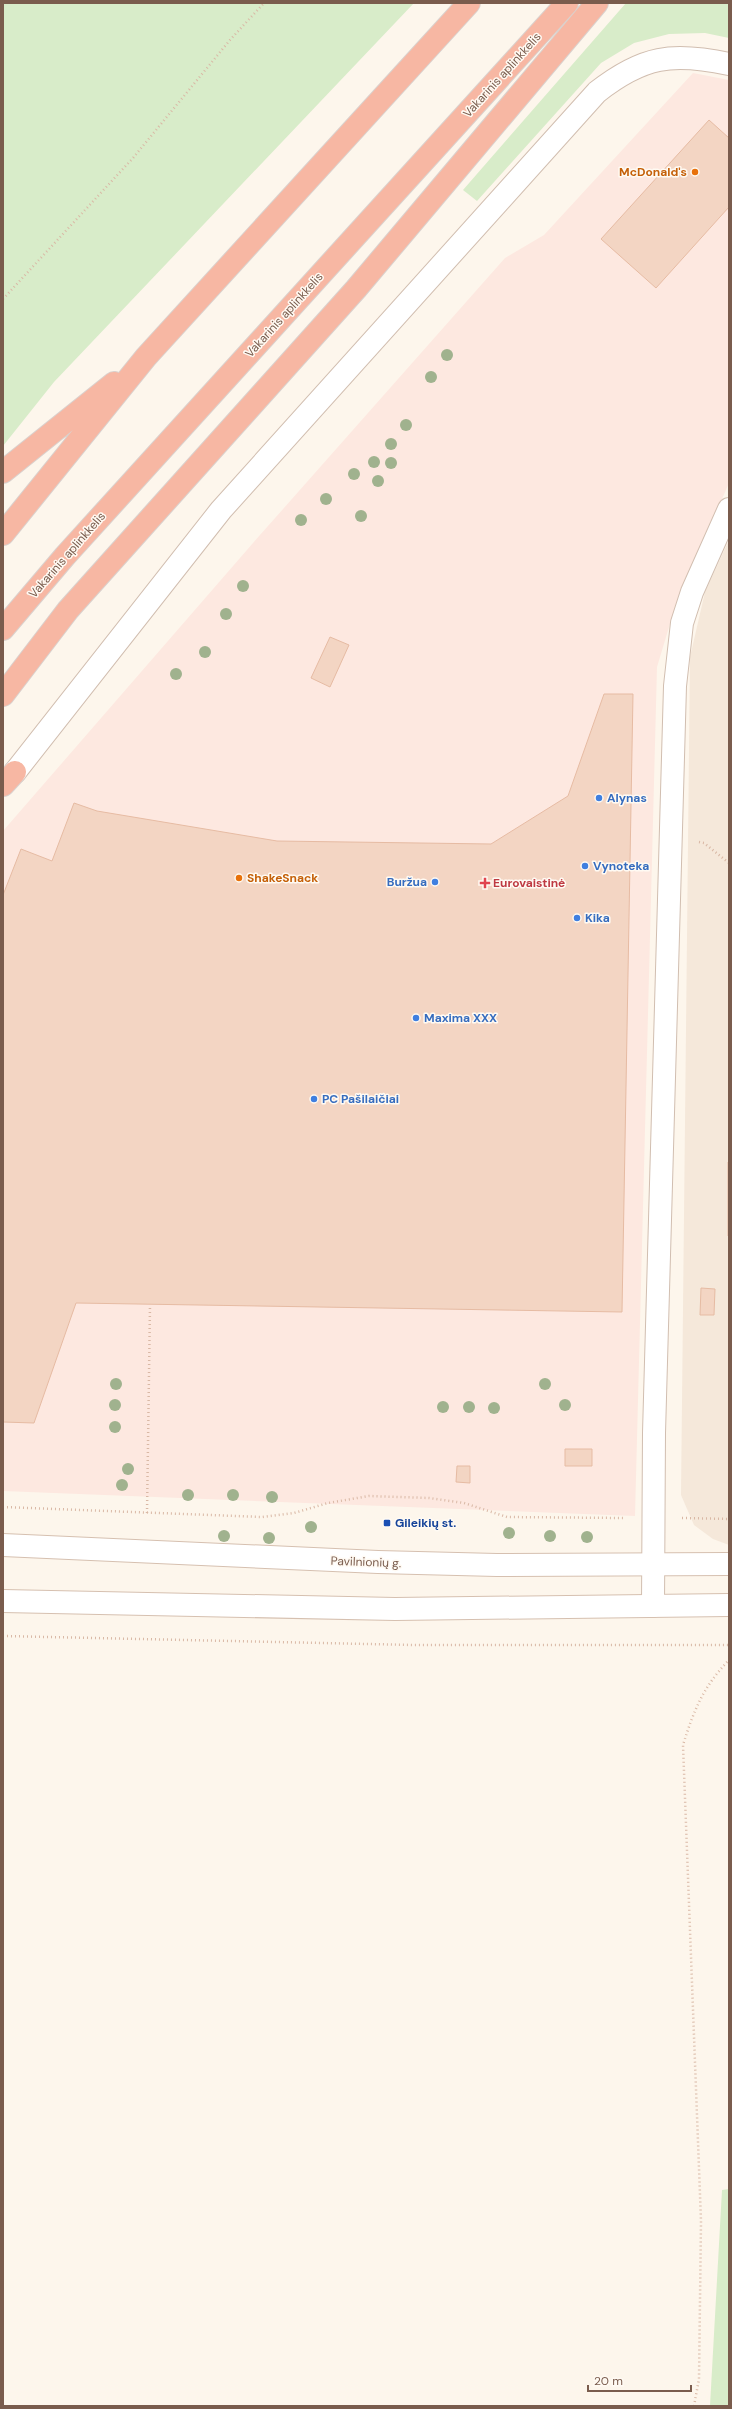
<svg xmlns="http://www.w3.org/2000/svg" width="732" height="2409" font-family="'DM Sans',sans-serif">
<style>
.residential{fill:#f5e8da}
.commercial{fill:#fde8e0}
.green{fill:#d8ecc9}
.building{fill:#f3d5c3;stroke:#e6bba3}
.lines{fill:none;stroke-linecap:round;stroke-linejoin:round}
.street-casing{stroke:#d1beb0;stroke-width:24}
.secondary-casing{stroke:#d6c0b0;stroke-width:24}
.highway-casing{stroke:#dad1cd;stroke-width:24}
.path{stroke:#d9b8a5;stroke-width:2.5;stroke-dasharray:1 3;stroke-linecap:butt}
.street{stroke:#fff;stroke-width:22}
.secondary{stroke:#fff;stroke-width:22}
.highway{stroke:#f7b7a3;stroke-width:22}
.tree{fill:#a0b28e}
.food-dot{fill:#e8710a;stroke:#fffaf3;stroke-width:1.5}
.shop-dot{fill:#3f7fe0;stroke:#fffaf3;stroke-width:1.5}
.health-dot{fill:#e0444e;stroke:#fffaf3;stroke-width:1.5}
.transit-dot{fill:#1a4fb4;stroke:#fffaf3;stroke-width:1.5}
.labels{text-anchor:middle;stroke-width:3;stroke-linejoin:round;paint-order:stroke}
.street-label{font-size:12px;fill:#7a5c4d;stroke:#fffaf3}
.food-label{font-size:12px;font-weight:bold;fill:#c56008;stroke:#fffaf3;text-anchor:end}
.shop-label{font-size:12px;font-weight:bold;fill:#366cbe;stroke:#fffaf3;text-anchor:start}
.health-label{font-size:12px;font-weight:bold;fill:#be3a42;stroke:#fffaf3;text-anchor:start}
.transit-label{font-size:12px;font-weight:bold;fill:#164399;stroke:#fffaf3;text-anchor:start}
</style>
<rect width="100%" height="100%" fill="#fdf6ec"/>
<path class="residential" d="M729 540V1545L713 1539 694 1525 681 1495 690 657 705 592Z"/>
<path class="commercial" d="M693 73 729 80V483L675 607 657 667 635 1516 3 1491V831L253 543 505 258 544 235Z"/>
<path class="green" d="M3 3H414L54 382 3 446Z
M626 3H729V38L705 33 669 34 634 43 601 63 477 201 463 190Z
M729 2189V2406H710L722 2190Z"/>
<path class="building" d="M709 120 729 138V207L656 288 601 239Z
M330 637 349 645 330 687 311 678Z
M604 694H633L622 1312 76 1303 34 1423 3 1422V895L21 849 52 861 74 803 97 811 277 841 491 844 568 796Z
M728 1162H729V1236H728Z
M701 1288 715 1289 714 1315H700Z
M565 1449H592V1466H565Z
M457 1466H470V1483L456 1482Z"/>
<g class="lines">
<defs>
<path id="street" d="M15 772 221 510 597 92C643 56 672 52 729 64
M653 1606 654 1433 675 686 682 623 692 592 729 509"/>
<path id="secondary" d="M3 1545 378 1562 497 1565 729 1564
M3 1601 395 1609 729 1605"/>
<path id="highway" d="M3 472 114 383
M3 534 146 357 469 3
M3 629 65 556 567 3
M3 695 68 610 356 289 597 3
M3 785 15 772"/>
</defs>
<use href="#street" class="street-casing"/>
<use href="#secondary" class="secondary-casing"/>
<use href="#highway" class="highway-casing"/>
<path class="path" d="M3 299 133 158 230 40 264 3
M699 842 704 843 729 863
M3 1507 262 1517 294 1513 328 1503 369 1496 429 1498 464 1503 507 1517 623 1518
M147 1513 150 1305
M682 1518 729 1519
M3 1636 413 1645H729
M694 2406 699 2379 701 2221 683 1745C694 1710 703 1687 729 1660"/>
<use href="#street" class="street"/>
<use href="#secondary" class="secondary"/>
<use href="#highway" class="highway"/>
</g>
<g class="tree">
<circle cx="447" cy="355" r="6"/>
<circle cx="431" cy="377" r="6"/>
<circle cx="406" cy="425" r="6"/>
<circle cx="391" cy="444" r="6"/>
<circle cx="374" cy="462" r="6"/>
<circle cx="391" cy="463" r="6"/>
<circle cx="354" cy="474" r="6"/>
<circle cx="378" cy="481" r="6"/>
<circle cx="326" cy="499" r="6"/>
<circle cx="361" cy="516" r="6"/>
<circle cx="301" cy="520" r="6"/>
<circle cx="243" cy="586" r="6"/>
<circle cx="226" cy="614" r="6"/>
<circle cx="205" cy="652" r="6"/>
<circle cx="176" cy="674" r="6"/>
<circle cx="116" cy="1384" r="6"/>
<circle cx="545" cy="1384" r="6"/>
<circle cx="115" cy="1405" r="6"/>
<circle cx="565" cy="1405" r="6"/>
<circle cx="443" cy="1407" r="6"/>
<circle cx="469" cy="1407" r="6"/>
<circle cx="494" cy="1408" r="6"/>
<circle cx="115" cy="1427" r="6"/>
<circle cx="128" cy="1469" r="6"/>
<circle cx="122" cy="1485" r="6"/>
<circle cx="188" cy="1495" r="6"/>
<circle cx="233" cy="1495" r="6"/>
<circle cx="272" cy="1497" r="6"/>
<circle cx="311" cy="1527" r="6"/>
<circle cx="509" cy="1533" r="6"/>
<circle cx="224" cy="1536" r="6"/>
<circle cx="550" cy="1536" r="6"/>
<circle cx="587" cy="1537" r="6"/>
<circle cx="269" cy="1538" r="6"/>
</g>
<g class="food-dot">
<circle cx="695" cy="172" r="4"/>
<circle cx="239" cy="878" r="4"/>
</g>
<g class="shop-dot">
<circle cx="599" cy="798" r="4"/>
<circle cx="585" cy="866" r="4"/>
<circle cx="435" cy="882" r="4"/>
<circle cx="577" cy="918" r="4"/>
<circle cx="416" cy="1018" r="4"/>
<circle cx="314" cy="1099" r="4"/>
</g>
<path class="health-dot" d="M483 877h4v4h4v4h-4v4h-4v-4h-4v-4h4z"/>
<rect class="transit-dot" x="383" y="1519" width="8" height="8" rx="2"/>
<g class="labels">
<g class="street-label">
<text transform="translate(502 75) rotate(-48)" y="4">Vakarinis aplinkkelis</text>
<text transform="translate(284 315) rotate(-48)" y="4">Vakarinis aplinkkelis</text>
<text transform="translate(67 555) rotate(-49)" y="4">Vakarinis aplinkkelis</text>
<text transform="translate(366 1562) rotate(2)" y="4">Pavilnionių g.</text>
</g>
<g class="food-label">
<text x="687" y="176">McDonald's</text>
<text x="247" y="882" text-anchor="start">ShakeSnack</text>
</g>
<g class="shop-label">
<text x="607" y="802">Alynas</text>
<text x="593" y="870">Vynoteka</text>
<text x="427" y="886" text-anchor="end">Buržua</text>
<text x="585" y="922">Kika</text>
<text x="424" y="1022">Maxima XXX</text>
<text x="322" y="1103">PC Pašilaičiai</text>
</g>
<g class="health-label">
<text x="493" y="887">Eurovaistinė</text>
</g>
<g class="transit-label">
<text x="395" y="1527">Gileikių st.</text>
</g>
</g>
<rect width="732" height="2409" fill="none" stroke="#7a5c4d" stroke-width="8"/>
<path d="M588 2385v6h103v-6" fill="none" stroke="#7a5c4d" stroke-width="2"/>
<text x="594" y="2385" font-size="12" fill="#7a5c4d" stroke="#fffaf3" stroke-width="3" paint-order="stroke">20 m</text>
</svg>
